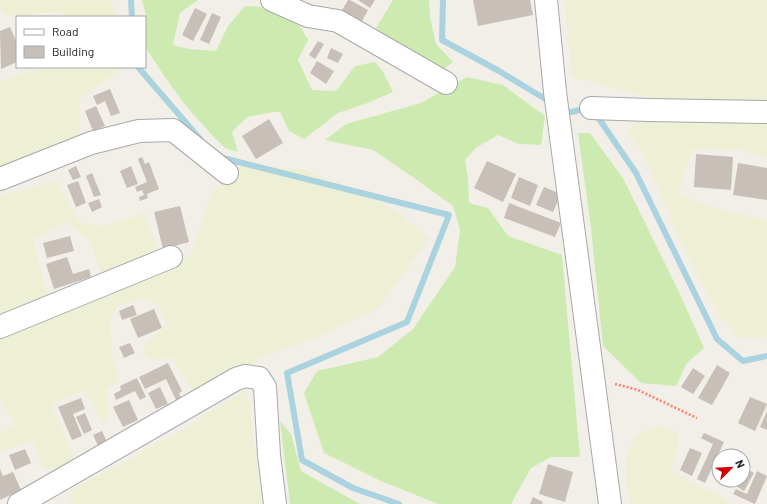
<svg xmlns="http://www.w3.org/2000/svg" width="767" height="504" font-family="Barlow,sans-serif">
<style>
.farmland{fill:#eef0d5}
.grass{fill:#cdebb0}
.lines{fill:none;stroke-linecap:round;stroke-linejoin:round}
.stream{stroke:#aad3df;stroke-width:6}
.building{fill:#c7bfb8}
.minor-casing{stroke:#a9a9a9;stroke-width:24}
.path{stroke:#fa8072;stroke-width:2.5;stroke-dasharray:2 2;stroke-linecap:butt}
.minor{stroke:#fff;stroke-width:22}
</style>
<rect width="100%" height="100%" fill="#f2efe9"/>
<path class="farmland" d="M0 0H109L113 4 117 17H64V15L53 12 27 16 4 15 0 7Z
M564 0H767V104L656 99 572 77Z
M51 67 123 68 79 99 80 135 0 171V80Z
M666 115 767 122V158L742 150 692 149 678 194 729 212 767 220V337L741 339 720 316 686 254 642 151 628 134 634 123Z
M241 166 303 169 396 210 429 239 378 308 319 337 260 357 243 375 195 393 171 357 152 360 143 353 147 341 167 325 158 304 144 299 119 304 110 317 112 355 120 380 107 388 108 417 102 424 85 390 51 404 74 456 72 471 43 468 33 440 0 453V433L15 425 0 399V334L158 271 190 256 213 190Z
M56 181 80 222 102 227 145 213 157 248 103 278 90 241 66 222 33 240 49 301 0 319V196Z
M247 389 262 504H72L67 493 178 432Z
M658 426 679 432 678 446 671 470 698 486 722 496 730 504H631L626 482V456L636 438 650 428Z"/>
<path class="grass" d="M142 0H198L180 13 173 45 189 49 216 51 228 26 245 6 265 7 300 26 308 40 298 60 312 90 336 91 355 66 375 62 383 72 393 92 365 104 338 113 304 139 289 131 280 112H273L247 117 232 132 238 152 225 148 211 134 186 106 167 80 145 47 146 15Z
M393 0H429L430 17 436 44 453 62 441 71 391 43 376 28Z
M467 77 503 85 545 116 541 145 519 144 498 135 477 147 465 160 468 179 469 203 488 208 508 236 562 255 580 457H551L531 468 511 504H438L381 481 324 453 304 393 317 371 378 357 413 329 455 267 460 230 453 206 417 180 373 150 325 140 346 124 421 103Z
M578 133H590L623 178 679 292 704 348 687 363 676 386 641 383 603 346 591 228Z
M280 421 291 434 301 471 360 504H290Z"/>
<g class="lines">
<path class="stream" d="M131 0 132 17
M443 0 442 40 499 71 547 100
M138 67 200 139
M571 112 589 108
M595 113 636 173 717 339 743 361 767 356
M219 157 449 215 407 322 287 373 302 460 353 488 399 504"/>
</g>
<path class="building" d="M348 0H350L368 10 361 23 341 12Z
M358 0H375L370 8Z
M473 0H530L533 15 478 26Z
M195 8 207 14 193 41 182 35Z
M212 13 221 17 209 44 200 40Z
M10 27 17 43V62L1 69 0 31Z
M318 41 324 44 315 59 309 55Z
M331 48 343 54 338 63 327 58Z
M317 61 334 71 326 84 310 73Z
M110 89 120 113 111 116 105 101 97 105 93 96Z
M96 106 105 126 93 131 85 111Z
M269 119 283 143 256 159 242 136Z
M696 154 733 157 731 190 694 187Z
M142 157 145 164 149 162 159 189 147 194 148 198 140 201 139 197 144 195 142 190 137 192 135 187 147 182 138 159Z
M487 161 516 174 503 202 474 188Z
M738 163 767 168V200L733 195Z
M76 166 81 177 73 180 68 170Z
M131 166 138 184 127 188 120 171Z
M92 173 101 195 94 197 86 176Z
M519 177 538 185 530 206 511 198Z
M78 181 86 203 76 207 67 185Z
M544 187 561 194 553 212 536 205Z
M99 199 102 207 92 212 88 203Z
M509 203 561 223 555 237 504 218Z
M180 206 189 242 163 249 154 212Z
M70 236 74 251 47 258 43 243Z
M67 257 73 274 89 269 91 277 54 289 46 264Z
M133 305 137 315 122 320 119 311Z
M154 309 162 328 138 338 130 319Z
M130 343 135 353 124 358 119 347Z
M168 363 182 391 179 393 182 400 177 402 166 379 145 389 139 377Z
M717 365 730 373 712 405 698 398Z
M693 368 705 376 693 394 681 387Z
M137 378 146 397 140 400 135 391 116 400 114 394 121 390 120 386Z
M160 387 168 404 156 409 148 393Z
M750 397 767 404 755 431 738 423Z
M81 398 85 409 73 414 82 436 72 440 58 407Z
M129 400 138 420 123 427 113 407Z
M767 411V430L760 427Z
M85 413 92 430 84 434 76 417Z
M102 431 109 446 100 450 93 435Z
M704 433 724 442 705 483 697 479 713 444 701 438Z
M690 448 702 453 692 476 680 470Z
M25 449 31 463 15 470 9 455Z
M548 464 573 472 565 502 539 494Z
M743 467 754 473 744 491 733 484 735 480H743Z
M0 469 3 476 13 472 21 490 0 500Z
M757 471 767 476 755 504 733 494 736 489 747 494Z
M533 497 543 502 542 504H530Z"/>
<g class="lines">
<defs>
<path id="minor" d="M272 0 308 16 338 21 446 83
M546 0 555 92 610 504
M591 108 649 110 767 112
M0 179 91 143 139 131 173 130 227 173
M0 327 171 257
M19 504 236 379 245 376 259 378 265 387 269 455 275 504"/>
</defs>
<use href="#minor" class="minor-casing"/>
<path class="path" d="M615 384 638 390 697 418"/>
<use href="#minor" class="minor"/>
</g>
<rect x="16" y="16" width="130" height="52" fill="#ffffff" stroke="#a7a7a7"/>
<rect x="24" y="29" width="20" height="6" fill="#ffffff" stroke="#a7a7a7"/>
<text x="52" y="36" font-size="12" fill="#222222">Road</text>
<rect x="24" y="46" width="20" height="12" fill="#c7bfb8" stroke="#a7a7a7"/>
<text x="52" y="56" font-size="12" fill="#222222">Building</text>
<g transform="translate(731 468) rotate(66)"><circle r="19" fill="#ffffff" stroke="#a7a7a7"/>
<path d="M0-3L7 15L0 10L-7 15Z" fill="#d40000"/>
<text y="-6" font-size="11" font-weight="bold" text-anchor="middle" fill="#222222">N</text>
</g>
</svg>
